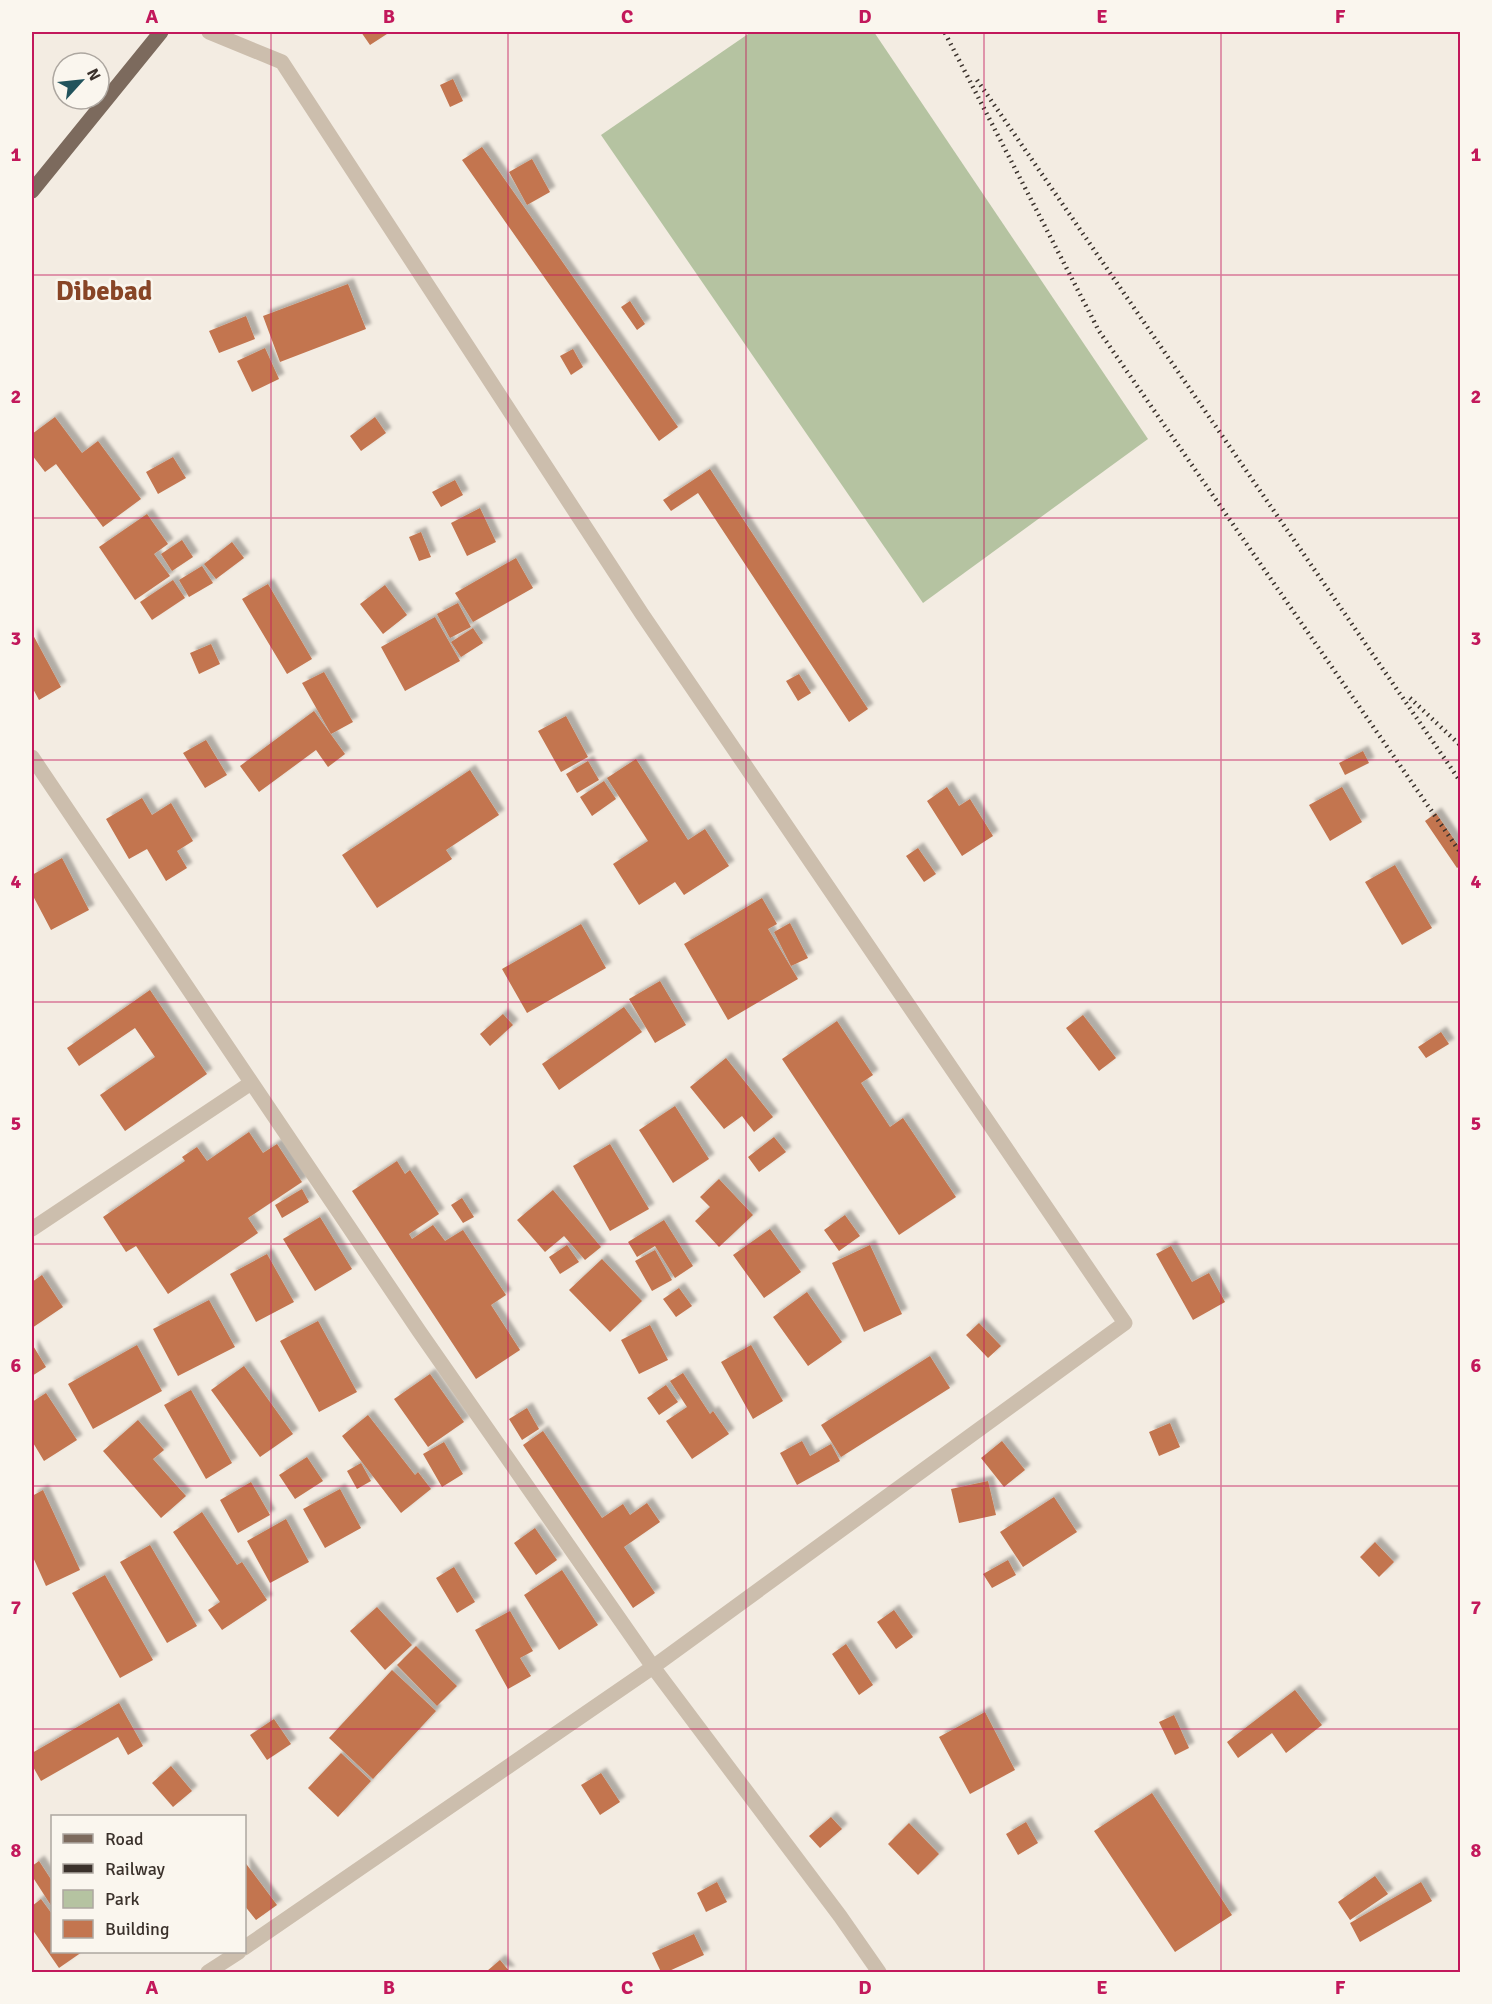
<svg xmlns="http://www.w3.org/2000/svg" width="1492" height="2004" font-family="Signika,sans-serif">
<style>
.green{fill:#b5c3a1}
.building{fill:#c3754f;filter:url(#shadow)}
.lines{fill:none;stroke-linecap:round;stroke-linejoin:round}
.minor{stroke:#ccbead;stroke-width:15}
.primary{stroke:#7c6a5d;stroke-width:15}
.rail{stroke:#3a312b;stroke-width:4.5;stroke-dasharray:1.5 4.5;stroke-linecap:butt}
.grid{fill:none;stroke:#c2185b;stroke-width:1.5;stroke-opacity:0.55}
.labels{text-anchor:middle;stroke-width:5;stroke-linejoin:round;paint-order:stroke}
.town-label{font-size:27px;font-weight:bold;fill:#884526;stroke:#faf6ee}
.neatline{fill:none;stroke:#c2185b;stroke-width:2}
.grid-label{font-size:20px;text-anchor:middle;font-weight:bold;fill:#c2185b}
</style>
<defs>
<filter id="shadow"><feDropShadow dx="5.5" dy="-5.5" stdDeviation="1.5" flood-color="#0004"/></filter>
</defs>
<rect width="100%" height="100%" fill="#f3ece2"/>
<path class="green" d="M751 32H874L1148 439 923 603 601 135Z"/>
<path class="building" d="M361 32H390L370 45Z
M453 79 463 101 450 107 440 85Z
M482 147 678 427 659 441 462 160Z
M532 159 550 192 527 205 509 172Z
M348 284 366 329 280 362 263 316Z
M630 301 645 324 637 330 621 307Z
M246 316 255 339 219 353 209 331Z
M265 348 279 379 252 392 237 361Z
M573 349 583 367 571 375 560 356Z
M55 417 82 453 98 441 141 499 103 527 56 464 45 472 32 455V434Z
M375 417 386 433 361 451 350 436Z
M173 457 186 478 158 494 146 472Z
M710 469 868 709 849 722 698 493 671 511 663 500Z
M455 480 463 495 441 507 432 492Z
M480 508 496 542 467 556 451 523Z
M147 514 168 544 154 554 170 576 135 600 99 547Z
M421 532 431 557 419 561 409 537Z
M182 540 193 557 172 571 161 554Z
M232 542 244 558 216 579 204 564Z
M516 558 533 588 473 622 455 593Z
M202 566 213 583 189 597 179 580Z
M173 580 185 598 152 620 140 602Z
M268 584 312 659 287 674 242 599Z
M385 585 407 615 383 634 360 604Z
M458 603 471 627 450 638 437 614Z
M435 617 460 661 405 691 381 647Z
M473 628 483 643 461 657 451 642Z
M32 633 61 687 39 700 32 687Z
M211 644 220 664 199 674 190 653Z
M324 672 353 722 331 734 302 683Z
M799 674 811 693 798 701 786 681Z
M314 711 345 754 328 767 316 750 259 792 240 766Z
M566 716 588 757 561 772 538 731Z
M206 740 227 775 205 788 183 753Z
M1363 751 1369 763 1345 775 1339 763Z
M636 759 688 840 705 829 729 866 684 895 675 882 639 905 613 864 648 841 607 778Z
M588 761 599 780 577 793 566 774Z
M470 770 499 815 446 850 452 859 377 908 342 855Z
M604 781 616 799 592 816 580 797Z
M947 787 959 806 970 799 993 836 962 856 927 801Z
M1342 787 1362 822 1330 841 1309 805Z
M142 798 152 815 171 803 193 841 177 851 187 868 166 881 147 849 129 859 106 819Z
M1436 813 1460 848V866L1457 868 1425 821Z
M918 848 936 874 924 882 906 856Z
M62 858 89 910 51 930 32 894V875Z
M1395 865 1432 928 1402 945 1365 882Z
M762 898 777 924 768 929 798 979 728 1020 684 944Z
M790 923 808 958 791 966 774 932Z
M581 924 606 968 527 1013 502 969Z
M660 981 686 1025 655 1043 629 999Z
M150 990 207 1074 125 1131 100 1095 155 1057 135 1028 79 1066 67 1048Z
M624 1007 642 1032 559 1090 542 1064Z
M503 1014 513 1025 490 1046 480 1034Z
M1083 1015 1116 1058 1099 1071 1066 1028Z
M837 1021 873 1075 861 1083 890 1127 903 1118 956 1197 899 1235 782 1059Z
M1441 1032 1449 1044 1426 1058 1418 1047Z
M726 1058 773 1117 754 1132 742 1116 724 1129 690 1087Z
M675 1106 709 1159 673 1183 639 1130Z
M249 1132 263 1153 277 1144 302 1182 248 1218 258 1233 168 1294 136 1246 126 1252 103 1217 185 1161 182 1157 197 1147 207 1161Z
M774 1137 786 1152 759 1172 748 1157Z
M610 1144 649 1209 610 1231 573 1166Z
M397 1161 405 1174 410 1170 439 1214 409 1234 412 1239 433 1225 445 1241 463 1230 506 1295 491 1305 520 1350 476 1379 352 1191Z
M719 1179 753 1215 719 1247 695 1221 710 1207 700 1197Z
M302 1189 309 1202 282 1218 275 1205Z
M553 1190 601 1247 585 1260 564 1236 545 1252 517 1220Z
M462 1198 474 1217 463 1223 451 1205Z
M845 1215 860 1236 839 1251 824 1230Z
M320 1217 352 1269 315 1291 283 1239Z
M664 1220 693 1266 675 1278 655 1246 637 1257 628 1242Z
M770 1229 801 1272 764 1298 733 1255Z
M567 1245 579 1262 560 1274 549 1257Z
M870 1245 902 1314 864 1332 832 1263Z
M1171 1246 1192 1282 1209 1273 1225 1302 1193 1320 1156 1254Z
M655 1250 672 1280 652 1291 635 1261Z
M267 1254 294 1302 256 1322 230 1274Z
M602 1259 642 1301 610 1332 569 1290Z
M42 1275 63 1307 32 1328V1282Z
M679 1288 692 1306 676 1317 663 1299Z
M807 1292 842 1342 808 1366 773 1317Z
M209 1300 235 1347 178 1376 153 1329Z
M318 1321 357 1392 319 1412 280 1341Z
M979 1323 1001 1346 988 1358 966 1335Z
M650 1325 668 1360 639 1374 621 1340Z
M32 1344 46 1367 32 1376Z
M137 1345 162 1391 93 1429 68 1384Z
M751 1345 783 1401 753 1419 721 1362Z
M930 1356 950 1388 841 1457 821 1425Z
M244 1366 293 1434 260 1457 211 1390Z
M683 1373 710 1414 713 1411 729 1434 692 1459 666 1421 687 1407 670 1381Z
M430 1374 464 1422 428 1447 394 1399Z
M666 1385 678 1402 659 1415 647 1398Z
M191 1390 232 1463 206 1479 164 1405Z
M46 1393 77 1440 44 1461 32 1441V1402Z
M527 1408 539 1429 522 1440 509 1419Z
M368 1415 415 1475 418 1472 431 1489 401 1513 342 1436Z
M138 1420 164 1450 153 1459 186 1496 161 1518 103 1451Z
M1170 1423 1180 1447 1159 1456 1149 1432Z
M543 1431 602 1518 623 1504 630 1515 647 1503 660 1522 624 1547 655 1593 633 1608 523 1445Z
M802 1441 810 1456 831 1444 840 1461 797 1485 780 1453Z
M1002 1441 1025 1470 1004 1487 981 1458Z
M444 1442 463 1474 442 1487 423 1454Z
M307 1457 323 1481 295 1499 279 1475Z
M361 1463 371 1481 357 1489 347 1471Z
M988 1481 996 1515 959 1523 951 1489Z
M251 1482 270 1515 238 1533 220 1500Z
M340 1489 361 1528 325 1548 303 1509Z
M43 1490 80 1570 46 1586 32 1555V1496Z
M1054 1497 1077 1532 1023 1567 1000 1532Z
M202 1512 237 1565 242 1562 267 1600 222 1630 208 1610 220 1602 173 1532Z
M286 1519 309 1562 270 1583 247 1541Z
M535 1528 557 1560 536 1575 514 1543Z
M1375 1542 1394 1562 1379 1577 1360 1557Z
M150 1545 197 1626 167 1643 120 1562Z
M1008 1560 1016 1575 992 1588 983 1574Z
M454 1567 475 1602 457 1613 436 1578Z
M562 1570 598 1625 559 1650 524 1595Z
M105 1575 153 1660 120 1678 72 1593Z
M377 1607 412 1645 385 1670 350 1631Z
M894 1610 913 1637 896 1649 877 1622Z
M510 1611 533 1651 520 1658 531 1676 508 1689 475 1630Z
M846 1644 873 1685 859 1695 832 1654Z
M416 1646 457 1686 437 1706 397 1665Z
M392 1670 436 1711 373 1779 329 1738Z
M1295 1690 1322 1725 1286 1753 1272 1733 1238 1758 1227 1742Z
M119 1703 143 1746 128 1755 118 1737 41 1781 32 1765V1753Z
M985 1712 1015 1770 970 1794 939 1737Z
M1174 1715 1189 1748 1175 1755 1159 1722Z
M274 1719 291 1744 267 1760 250 1735Z
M341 1753 371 1781 338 1817 308 1788Z
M171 1766 192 1791 173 1807 152 1783Z
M601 1773 620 1802 600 1815 581 1785Z
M1152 1793 1232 1915 1175 1952 1094 1831Z
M831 1817 842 1829 820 1848 809 1836Z
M1026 1822 1038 1843 1018 1855 1006 1834Z
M909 1823 939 1854 918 1875 888 1844Z
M39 1861 52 1881V1907L32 1876V1866Z
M244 1861 277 1905 256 1920 244 1905Z
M1375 1876 1388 1894 1350 1920 1338 1902Z
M717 1882 727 1902 706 1912 697 1893Z
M1421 1882 1432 1901 1360 1942 1350 1923Z
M41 1899 52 1914V1952H82L59 1968 32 1929V1906Z
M694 1934 704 1955 667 1972H661L652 1953Z
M500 1960 510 1972H488L487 1971Z"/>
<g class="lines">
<path class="minor" d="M209 32 282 62 642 614 1125 1323 653 1667 244 1948
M32 757 419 1331 653 1667 840 1916 879 1972
M32 1229 251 1083
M208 1972 239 1952"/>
<path class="primary" d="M32 191 161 32"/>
<path class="rail" d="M945 33 1099 331 1460 852
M977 80 1460 781
M1410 698 1460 745"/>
</g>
<path class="grid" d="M271 32V1972M508 32V1972M746 32V1972M984 32V1972M1221 32V1972M32 275H1460M32 518H1460M32 760H1460M32 1002H1460M32 1244H1460M32 1486H1460M32 1729H1460"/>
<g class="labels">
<g class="town-label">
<text x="104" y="300">Dibebad</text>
</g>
</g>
<rect width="1492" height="2004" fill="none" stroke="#faf6ee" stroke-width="66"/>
<rect x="51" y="1815" width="195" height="138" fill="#faf6ee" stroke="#ada7a0" stroke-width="1.5"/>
<rect x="63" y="1834" width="30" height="9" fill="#7c6a5d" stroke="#ada7a0" stroke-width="1.5"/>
<text x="105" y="1845" font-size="18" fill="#3a312b">Road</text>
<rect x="63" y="1864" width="30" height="9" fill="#3a312b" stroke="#ada7a0" stroke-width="1.5"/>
<text x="105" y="1875" font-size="18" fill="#3a312b">Railway</text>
<rect x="63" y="1890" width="30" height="18" fill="#b5c3a1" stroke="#ada7a0" stroke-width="1.5"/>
<text x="105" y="1905" font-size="18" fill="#3a312b">Park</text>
<rect x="63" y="1920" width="30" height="18" fill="#c3754f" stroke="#ada7a0" stroke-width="1.5"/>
<text x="105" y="1935" font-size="18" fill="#3a312b">Building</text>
<g transform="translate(81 81) rotate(63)"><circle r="28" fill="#faf6ee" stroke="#ada7a0" stroke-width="1.5"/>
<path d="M0-4.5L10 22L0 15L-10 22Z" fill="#21535c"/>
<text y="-9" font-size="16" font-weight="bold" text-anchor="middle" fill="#3a312b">N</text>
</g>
<rect x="33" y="33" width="1426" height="1938" class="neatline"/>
<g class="grid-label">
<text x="152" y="23">A</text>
<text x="389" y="23">B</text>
<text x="627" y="23">C</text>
<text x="865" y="23">D</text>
<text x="1102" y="23">E</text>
<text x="1340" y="23">F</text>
<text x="16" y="161">1</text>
<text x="1476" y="161">1</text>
<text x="16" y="403">2</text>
<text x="1476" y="403">2</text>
<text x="16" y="645">3</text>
<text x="1476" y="645">3</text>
<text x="16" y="888">4</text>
<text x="1476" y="888">4</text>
<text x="16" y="1130">5</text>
<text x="1476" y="1130">5</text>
<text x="16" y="1372">6</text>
<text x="1476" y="1372">6</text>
<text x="16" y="1614">7</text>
<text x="1476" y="1614">7</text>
<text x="16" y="1857">8</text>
<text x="1476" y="1857">8</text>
<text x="152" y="1994">A</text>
<text x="389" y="1994">B</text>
<text x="627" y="1994">C</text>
<text x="865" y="1994">D</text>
<text x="1102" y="1994">E</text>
<text x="1340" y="1994">F</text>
</g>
</svg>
